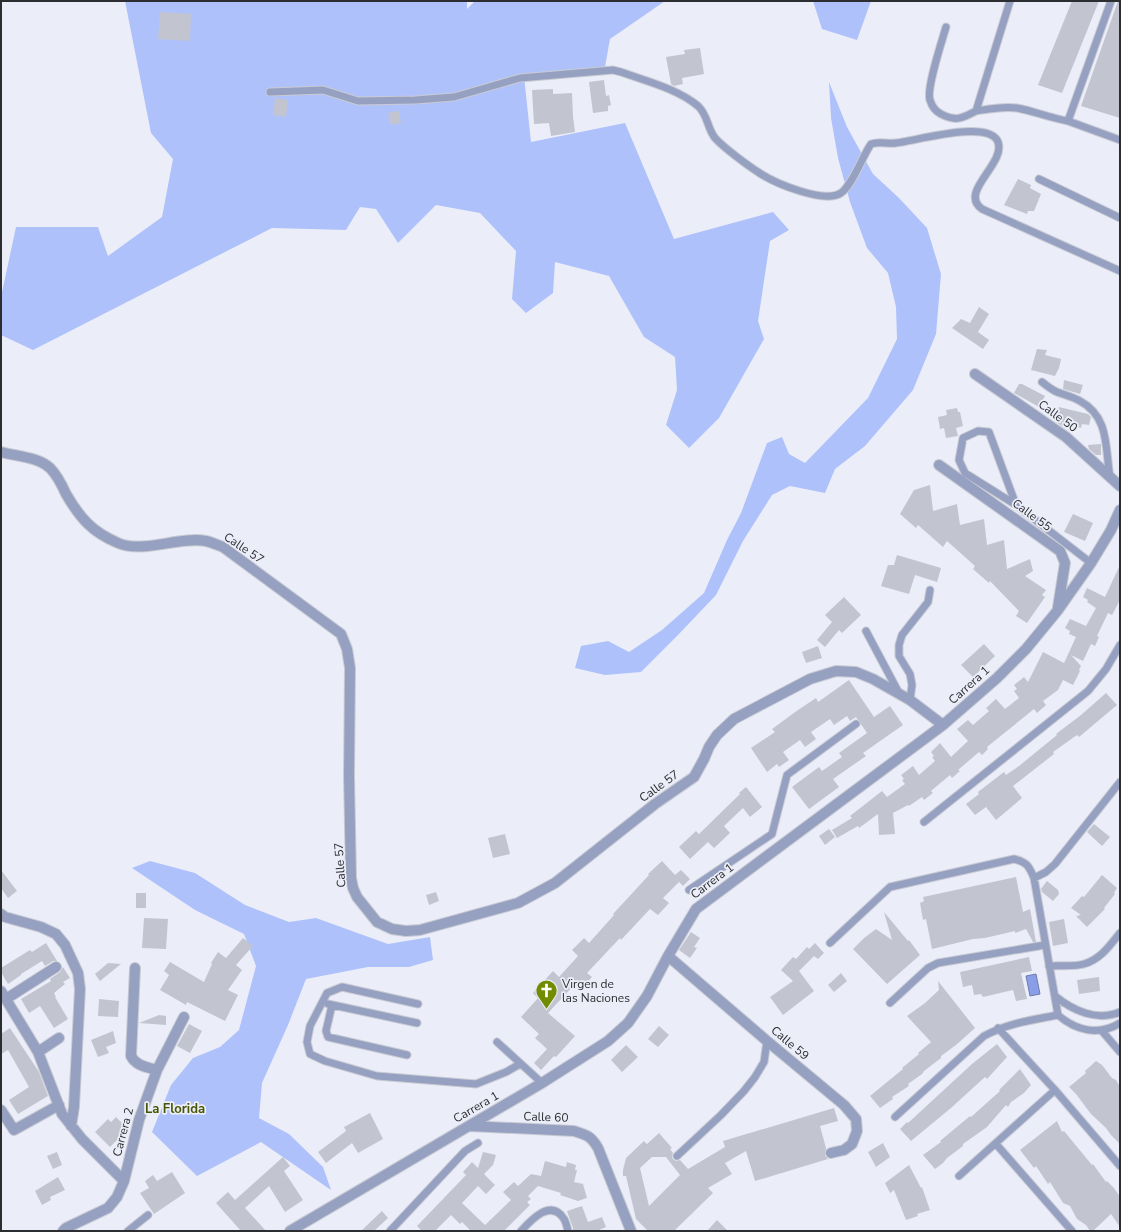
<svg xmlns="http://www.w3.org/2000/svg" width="1121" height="1232" font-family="'Nunito Sans',sans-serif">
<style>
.green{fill:#afc1fb}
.water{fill:#899ee6;stroke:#6d7cb0}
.building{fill:#c2c5cf;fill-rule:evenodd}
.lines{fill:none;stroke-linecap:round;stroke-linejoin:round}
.lane-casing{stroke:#c9cbd4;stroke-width:9}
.street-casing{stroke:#c9cbd4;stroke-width:12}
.lane{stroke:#96a1c1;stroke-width:7}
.street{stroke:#96a1c1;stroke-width:10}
.labels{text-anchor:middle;stroke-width:3.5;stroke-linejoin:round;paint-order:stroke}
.street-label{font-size:12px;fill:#2c2d31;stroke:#ebeef8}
.poi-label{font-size:12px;fill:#2c2d31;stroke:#ebeef8;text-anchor:start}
.neighbourhood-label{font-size:13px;font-weight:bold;fill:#465502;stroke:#ebeef8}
</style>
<rect width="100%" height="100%" fill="#ebeef8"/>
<path class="green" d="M125 1H467V9L475 1H665L610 39 605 67 524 76 531 142 625 123 674 239 773 212 789 230 770 241 758 321 764 339 719 418 689 448 666 425 677 390 675 357 644 337 609 276 555 262 553 293 526 313 512 299 516 251 480 213 436 205 398 243 376 209 360 207 346 230 272 228 33 350 1 335V297L16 227H98L108 256 162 217 173 159 151 133Z
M813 1H871L857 40 822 29Z
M829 82 847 127 873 174 899 198 927 228 941 274 936 334 913 390 865 446 835 469 825 493 790 486 772 495 743 541 716 595 678 635 641 672 605 675 575 668 581 646 608 641 629 652 662 630 704 593 727 540 741 513 767 443 782 437 789 454 805 463 868 398 897 339 896 307 888 273 867 248 850 202 838 158 831 118Z
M150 861 195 873 245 905 289 922 316 918 388 944 430 937 433 960 409 967H368L306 979 288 1025 262 1083 259 1118 289 1134 323 1167 331 1190 261 1142 197 1176 152 1132 171 1085 193 1058 220 1047 239 1030 256 966 244 934 195 910 132 868Z"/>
<path class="water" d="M1036 974 1040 994 1030 996 1026 976Z"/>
<path class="building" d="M1072 1H1099L1062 93 1038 85Z
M1118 1H1120V118L1081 106Z
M160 12 191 14 190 41 158 39Z
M700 48 704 74 682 78 683 84 674 86 671 84 666 57 685 54 684 50Z
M604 80 606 96 609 95 611 105 608 106V111L593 113 589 82Z
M553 89V94L572 93 573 117 575 132 551 136 549 123 534 124 532 90Z
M275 98 288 100 286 117 273 115Z
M399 111 401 123 391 125 388 113Z
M1018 179 1031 185 1030 188 1041 194 1034 211H1028L1027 214 1004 205Z
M979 307 989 314 978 332 989 340 983 349 952 328 961 319 970 323Z
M1037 349 1047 350 1045 355 1061 359 1059 368 1055 376 1031 370Z
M1064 380 1083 385 1080 394 1063 389Z
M1019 384H1022L1045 396 1039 407 1014 393Z
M1059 407 1088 414 1091 417 1089 425 1082 424 1081 428 1067 424 1066 428H1065L1056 422Z
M957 408 958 412H960L963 426 956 428 958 436 946 438 944 428 940 429 938 417 947 415 946 410Z
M1101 444V455H1096L1089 449 1088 445Z
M930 485 933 511 957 504 960 525 984 519 987 545 1004 540 1007 569 1030 559 1033 571 1025 576 1046 590 1042 595 1045 597 1027 623 1016 616 1019 611 990 581 989 583 973 569 975 566 947 541 943 547 918 525 916 528 900 514 914 490Z
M1073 514 1093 523 1085 541 1064 532Z
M897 555 941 568 937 582 915 575 909 594 881 586 888 565H894Z
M1120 565V600L1112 615 1108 613 1097 636 1099 637 1095 646 1091 644 1083 661 1071 655 1081 666 1079 670 1080 671 1073 685 1063 680 1058 690 1043 701 1046 705 1037 713 1034 709 987 747 988 749 982 755 979 752 958 770 960 771 952 778 950 775 931 791 933 793 924 800 922 797 909 806 908 805 893 813 895 834 879 835 878 814 859 828 858 826 837 838 832 830 852 818 850 816 882 791 887 797 905 784 902 780 904 779 901 775 913 766 919 775 935 761 932 757 934 756 931 752 940 743 951 757 968 741 957 729 968 720 973 725 989 711 986 708 996 699 1005 709 1019 698 1014 691 1017 689 1014 685 1024 677 1028 682 1043 652 1064 663 1076 637 1069 634 1070 631 1065 628 1070 619 1086 626 1096 608 1087 602 1088 600 1083 597 1087 588 1105 597Z
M844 597 861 615 842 633 839 630 825 647 817 640 832 622 825 615Z
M984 644 995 656 973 677 961 665Z
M818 646 822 658 806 663 802 652Z
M849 680 874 717 890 706 903 725 863 753 866 756 833 779 839 787 809 809 792 787 819 767 822 771 842 757 839 753 867 733 856 717 850 721 847 716 834 725 830 719 811 732 816 739 805 747 800 740 783 752 789 760 779 767 777 764 767 772 751 748 775 732 772 729 798 710 816 698 818 702Z
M1106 693 1117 705 1079 737 1077 735 1053 752 1054 754 1013 786 1022 798 996 820 986 807 975 815 966 804 979 794 978 792 1004 772 1006 775 1019 766 1057 735 1056 734 1081 715Z
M746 787 762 807 750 817 743 808 724 826 730 833 714 848 708 842 690 859 679 847 696 831 699 834 740 794 739 793Z
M1094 824 1110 837 1102 846 1087 832Z
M829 829 835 837 825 845 819 836Z
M505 834 510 854 493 858 488 838Z
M662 861 675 875 681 870 690 879 683 886 679 882 663 898 669 903 658 915 650 909 621 940 620 938 587 973 592 977 582 988 576 983 548 1013 575 1036 556 1057 554 1056 541 1070 534 1063 547 1049 535 1038 539 1034 521 1017 538 998 533 993 553 971 559 977 578 956 572 950 584 938 589 943 614 915 613 914 649 875 648 874Z
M1 870 17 891 8 898 1 888Z
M1102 875 1117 888 1114 893 1115 894 1104 908 1105 909 1087 927 1076 916 1081 915 1071 908 1082 896 1084 897Z
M1016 877 1023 912 1030 909 1036 942H1033L1026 929 1015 933V931L985 938 973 939 932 949 926 919 923 920 920 903 924 901 923 897Z
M1047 881 1058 890 1059 894 1053 901 1042 892 1041 889Z
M436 892 439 901 429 905 426 895Z
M136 893H146V908H136Z
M884 912 908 941 909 940 920 955 887 984 853 949 864 938 876 929 892 940Z
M144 918 168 919 166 949 142 948Z
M1064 919 1068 943 1053 946 1049 922Z
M691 932 700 938 694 947 697 948 690 958 679 950Z
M243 938 253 946 236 965 242 970 228 990 238 995 225 1021 187 1002 186 1005 160 990 169 975 164 971 170 962 204 982 212 964 211 963 218 952 226 958Z
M46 943 57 961H53L45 966 42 961 21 974V975L8 984 1 972V968L30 950 32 952Z
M815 943 824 953 818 959 814 956 799 971 814 991 783 1015 770 997 793 981 781 970 793 957 796 959 807 947 809 949Z
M1029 957 1032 971 1021 973 1027 999 1016 1001 1013 990 983 997 981 994 974 995 972 985 963 987 960 972Z
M108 963 121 964 100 981 95 974Z
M63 967 70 978 63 982 65 984 54 993 56 997H55L68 1019 54 1028 40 1006 29 1013 21 999 51 981 50 979 60 972Z
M841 973 847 981 834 992 828 985Z
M1099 977 1100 991 1079 994 1077 980Z
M938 981 975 1028 956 1045 941 1056V1058L924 1071 922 1074 908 1084 909 1086 892 1097 893 1099 880 1108 870 1096 903 1069 902 1068 919 1054 918 1053 931 1042 907 1016 925 1003 939 990Z
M99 999 119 1001 118 1017 98 1016Z
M159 1015 166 1016V1025L139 1023Z
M189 1024 202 1031 190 1053 177 1046Z
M659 1026 669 1035 658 1047 648 1039Z
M10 1028 39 1072 48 1096 18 1114 9 1100 29 1087 8 1050 1 1054V1034Z
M113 1031 116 1043 106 1047 109 1053 98 1057 91 1040Z
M997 1044 1007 1057 987 1079 985 1077 951 1108 911 1141 900 1129 907 1122 908 1123 972 1064Z
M626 1045 638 1057 622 1072 611 1060Z
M1096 1061 1102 1065 1112 1078 1116 1080 1120 1087V1144L1111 1135 1106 1128 1091 1114 1076 1094 1069 1087 1086 1073 1085 1071Z
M1020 1069 1031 1085 1024 1093 1011 1102 1008 1107 1006 1105 987 1127 963 1144V1146L947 1158 943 1163 935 1169 923 1155 941 1142 940 1141 970 1116 971 1117 1000 1091 999 1090Z
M834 1108 838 1121 820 1126 826 1148 825 1155 828 1159 755 1181 746 1151 725 1163 732 1174 708 1188 713 1193 674 1231H648L636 1219 626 1176H623V1170L626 1158 644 1141 647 1144 659 1133 672 1148 670 1149 673 1153 672 1157 673 1159 676 1161 680 1160 688 1169 725 1147 723 1141ZM652 1157H666L680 1175 649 1206 640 1168Z
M370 1113 383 1139 358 1153 352 1143 326 1163 318 1152 346 1131 344 1127Z
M116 1117 125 1126 121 1131 123 1134 110 1147 95 1132 108 1119 111 1122Z
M1057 1121 1062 1132 1064 1131 1092 1165 1093 1164 1106 1182 1107 1181 1114 1188 1120 1197V1227L1111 1214 1093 1231H1090L1086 1225 1077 1219 1070 1206 1063 1203 1050 1182 1048 1184 1036 1166 1034 1168 1020 1150Z
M883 1143 890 1157 876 1167 868 1152Z
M57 1152 62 1165 53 1169 47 1156Z
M483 1152 496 1155 493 1165 484 1174 495 1185 486 1194 478 1186 462 1203 485 1225 511 1200 503 1192 514 1182 518 1186 531 1174 541 1176 545 1161 566 1167 567 1162 576 1165 575 1170H577L574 1182 583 1184 587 1198 578 1201 560 1195 561 1193 538 1186 528 1196 531 1199 527 1202 530 1205 504 1231H471L462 1222 460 1224 451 1215 435 1231H422L417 1226 466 1175 463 1172 472 1162 478 1168Z
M283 1157 290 1166 284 1171 303 1200 285 1212 269 1186 245 1208 266 1231H241L216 1203 228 1192 235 1200Z
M909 1165 921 1188 922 1187 930 1210 917 1214 918 1216 906 1220 894 1190 890 1193 885 1183Z
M172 1172 185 1193 154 1214 140 1193 149 1188 145 1181 153 1175 157 1181Z
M58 1177 65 1190 50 1197 51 1200 42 1205 35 1191Z
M582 1206 588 1222 602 1217 606 1227 597 1231H573V1228L567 1211Z
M382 1211 388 1218 374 1231H361Z
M717 1220 728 1231H707Z"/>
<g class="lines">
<defs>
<path id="lane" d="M1010 1 976 111C989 109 1003 106 1017 108 1034 111 1050 118 1068 121
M1111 1 1068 121 1120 140
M946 27C942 41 926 89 930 100 932 107 935 111 941 114 956 122 963 118 976 111
M270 92 323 90 358 101 415 100 454 97 520 78 613 70 621 72C646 81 678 89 698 106 708 115 707 128 715 138 723 147 747 165 758 172 774 183 824 204 841 193 853 184 862 157 871 144 880 141 887 144 896 143 915 141 989 119 998 142 1006 164 958 192 982 209L1120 271
M1039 179 1120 218
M1042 382C1047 386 1052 390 1057 392 1065 395 1073 397 1080 401 1110 417 1105 449 1110 477
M1016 505 989 432 978 431 963 438 959 460 965 473 1016 505 1091 563
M866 631 900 695
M910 700 912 685 910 674 899 656V645L902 635 928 602 930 590
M924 822 1088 691 1106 669 1120 645
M1034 878 1046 872 1055 864 1120 782
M689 890 772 834 787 775 856 724
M830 943 890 887 1014 859C1027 862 1029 866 1034 878L1058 1015C1076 1031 1099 1036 1120 1023
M1049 966C1060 965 1074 967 1084 964 1101 959 1110 945 1120 933
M1055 996C1072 1010 1097 1022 1120 1012
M890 1003 928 968 938 963 1045 945
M328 1004 417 1023
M418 1004 342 987 327 993 310 1026 307 1042 310 1054 325 1061 377 1076 476 1084 506 1072 520 1064
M332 1005 326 1031 328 1037 407 1055
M998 1028 1055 1090 1120 1166
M1102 1031 1120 1052
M497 1042 542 1083
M895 1117 984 1036C1008 1023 1032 1020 1058 1015
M996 1144 1072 1231
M677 1156 721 1115 744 1091 755 1077 764 1062 767 1041
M959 1176 1055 1090
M128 1231 148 1215
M390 1231 465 1151 478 1143
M521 1231C531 1220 551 1198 564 1219 566 1222 567 1227 568 1231"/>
<path id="street" d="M975 374 1066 437 1120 486
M1 452C16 456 38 457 50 468 57 475 62 485 66 494 80 518 92 532 118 543 143 554 179 536 206 541 211 542 217 545 223 547L341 634 347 649 350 668 349 776 351 878 353 888 357 897 377 922 392 929 406 931 420 930 518 903 555 883 655 804 694 777 704 759 709 747 717 735 734 719 810 679 836 671 856 672 873 679 910 700 943 725
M939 465 1060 551 1065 563 1058 607
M1 914 5 917 41 927 56 934 65 945 78 973 80 989 74 1107 71 1126
M668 956 767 1041 844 1105 856 1119 857 1131 852 1144 844 1150 831 1153
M135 968 131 1056C136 1066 147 1067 157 1070
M1 991 38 1052 62 1114 82 1139 124 1181
M6 999 56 967
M38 1052 59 1038
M1 1110 14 1130 59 1105
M469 1126 574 1131C587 1135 591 1136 598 1148L631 1231
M63 1231 66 1228 108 1208 117 1197 124 1181 139 1120 157 1070 184 1017
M290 1231 542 1083 608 1041 628 1023 647 996 668 956 696 909 943 725 997 678 1026 649 1058 610 1091 563 1111 530 1120 510"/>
</defs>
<use href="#lane" class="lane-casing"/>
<use href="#street" class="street-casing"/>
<use href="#lane" class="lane"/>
<use href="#street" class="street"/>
</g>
<defs>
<symbol id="church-pin" viewBox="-11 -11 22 30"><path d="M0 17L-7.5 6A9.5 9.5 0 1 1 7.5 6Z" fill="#738b00" stroke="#ebeef8"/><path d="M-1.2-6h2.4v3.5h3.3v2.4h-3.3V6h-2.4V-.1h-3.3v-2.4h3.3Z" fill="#fff"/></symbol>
</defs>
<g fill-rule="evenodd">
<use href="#church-pin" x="534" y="978" width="25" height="34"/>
</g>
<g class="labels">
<g class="street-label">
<text transform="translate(1058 416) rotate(36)" y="4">Calle 50</text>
<text transform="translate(1032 515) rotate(36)" y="4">Calle 55</text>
<text transform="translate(244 548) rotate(34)" y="4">Calle 57</text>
<text transform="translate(969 685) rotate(-42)" y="4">Carrera 1</text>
<text transform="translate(659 786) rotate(-36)" y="4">Calle 57</text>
<text transform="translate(340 865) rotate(-94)" y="4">Calle 57</text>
<text transform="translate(712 881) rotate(-37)" y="4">Carrera 1</text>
<text transform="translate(790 1043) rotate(40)" y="4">Calle 59</text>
<text transform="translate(476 1107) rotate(-30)" y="4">Carrera 1</text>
<text transform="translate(546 1117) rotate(2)" y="4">Calle 60</text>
<text transform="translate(123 1132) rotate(-75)" y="4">Carrera 2</text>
</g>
<g class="poi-label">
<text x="562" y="988">Virgen de<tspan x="562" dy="14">las Naciones</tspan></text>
</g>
<g class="neighbourhood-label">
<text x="175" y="1113">La Florida</text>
</g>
</g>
<rect width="1121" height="1232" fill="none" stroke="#2c2d31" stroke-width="4"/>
</svg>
